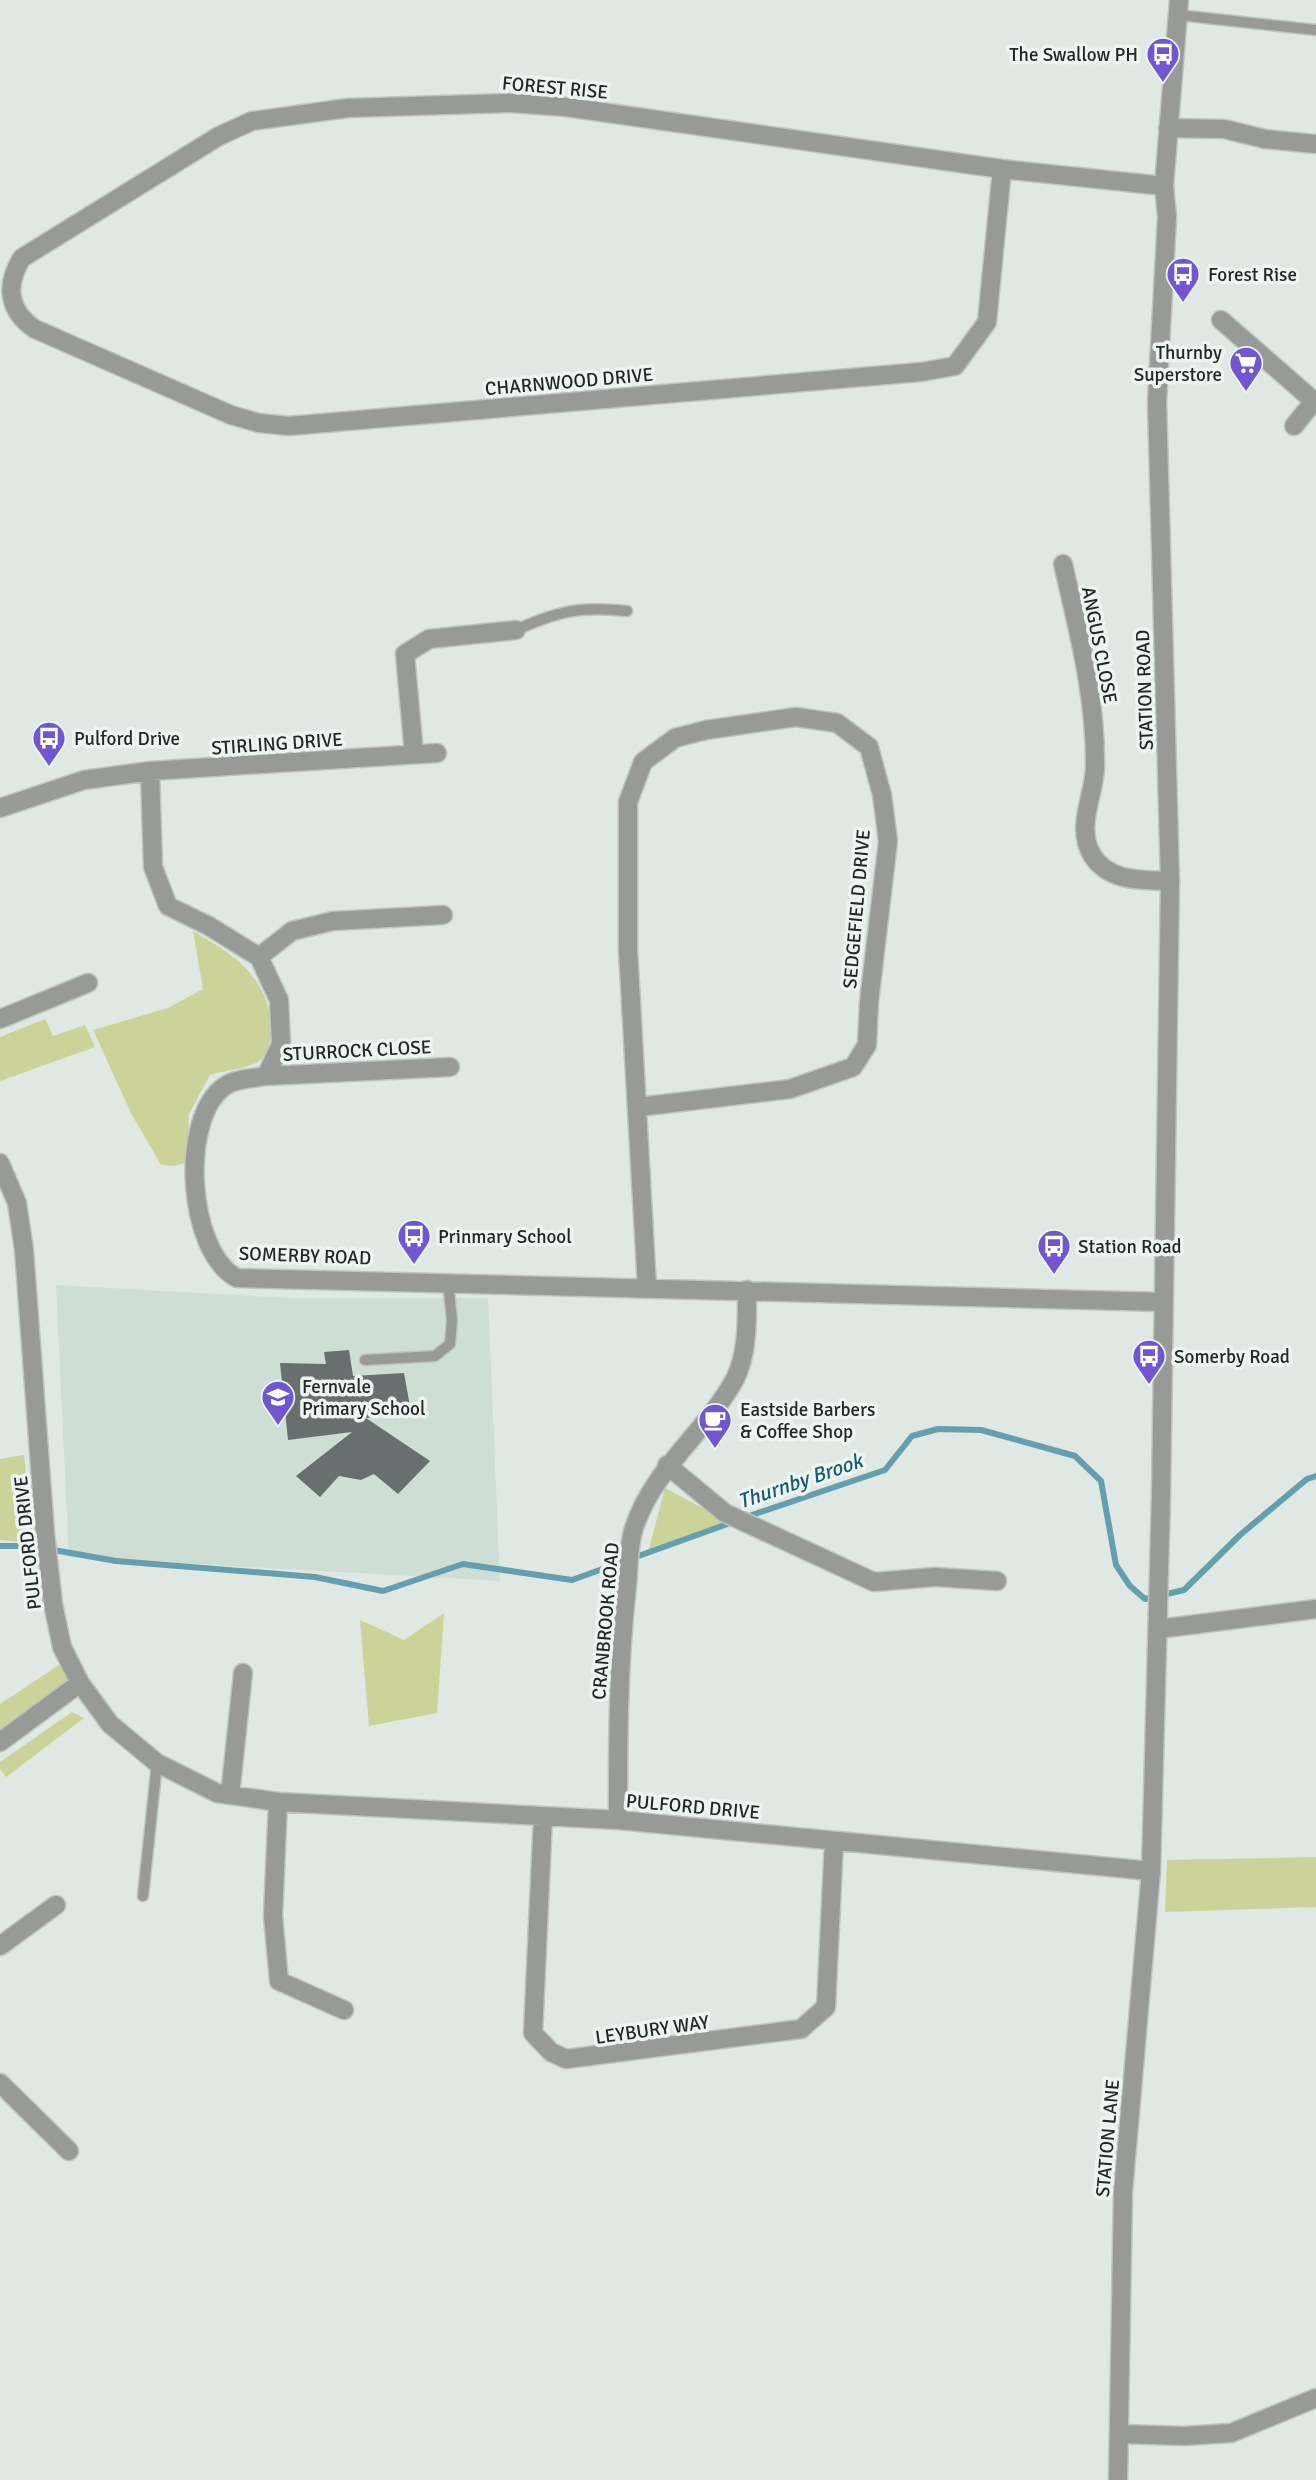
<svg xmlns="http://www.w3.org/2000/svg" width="1316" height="2480" font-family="Signika,sans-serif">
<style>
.built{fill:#ceded5}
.green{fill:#ccd399}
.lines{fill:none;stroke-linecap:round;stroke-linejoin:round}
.stream{stroke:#639fac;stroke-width:6}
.building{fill:#67706f}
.service-casing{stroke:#bdc5c1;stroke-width:13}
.minor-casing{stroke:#bdc5c1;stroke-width:21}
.tertiary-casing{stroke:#bdc5c1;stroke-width:21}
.service{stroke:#989a97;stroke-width:10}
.minor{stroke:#989a97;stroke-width:18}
.tertiary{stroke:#989a97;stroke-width:18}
.labels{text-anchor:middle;stroke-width:7;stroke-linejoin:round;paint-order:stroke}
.poi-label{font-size:19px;fill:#232725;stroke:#ecf5f1;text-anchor:start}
.street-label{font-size:19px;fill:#232725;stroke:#ecf5f1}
.water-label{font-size:21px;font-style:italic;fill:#165c6a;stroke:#ecf5f1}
</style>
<rect width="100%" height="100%" fill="#dfe8e3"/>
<path class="built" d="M56 1285 291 1298H488L500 1581 69 1557Z"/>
<path class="green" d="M193 931C236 956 271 978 271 1033 270 1043 267 1056 258 1062 246 1069 224 1071 210 1075L189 1114 187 1162 175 1166 161 1165 132 1115 93 1030 168 1008 203 989Z
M45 1019 53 1036 85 1025 95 1047 0 1081V1037Z
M23 1455H24L33 1543 0 1540V1459Z
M665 1488 725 1520 722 1526 648 1553Z
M444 1613 437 1713 369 1726 360 1620 404 1640Z
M65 1661 80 1683 0 1742V1704Z
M72 1712 84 1718 6 1777 0 1769V1762Z
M1316 1857V1907L1165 1912 1167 1860Z"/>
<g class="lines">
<path class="stream" d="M746 1517 885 1470 912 1436 938 1429 981 1430 1075 1456 1101 1481 1116 1565 1130 1586 1145 1599 1184 1590 1240 1535 1307 1479 1316 1476
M0 1546H31L116 1561 315 1577 383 1591 463 1564 572 1580 733 1522"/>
</g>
<path class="building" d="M349 1350 353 1376 404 1373 411 1412 366 1418 430 1461 398 1494 374 1474 361 1480 339 1476 320 1497 296 1476 352 1432 288 1440 280 1363 326 1364 324 1352Z"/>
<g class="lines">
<defs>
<path id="service" d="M1178 15 1316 30
M516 630C558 611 581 606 627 611
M365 1360 435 1356 450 1344 452 1320 448 1282
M143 1896 157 1763"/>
<path id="minor" d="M1168 128 1224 129 1265 139 1316 144
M1002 169 987 322 955 366 921 372 289 426 259 423 231 415 35 329C8 311 5 285 22 258L219 136 252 121 348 108 511 103 566 107 1002 169 1164 186
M1221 320 1316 403
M1294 426 1314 401
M1063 564C1078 630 1096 697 1095 766 1095 795 1075 826 1092 855 1108 882 1142 880 1170 881
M414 754 405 654 429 639 516 630
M150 771 153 867 168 906 209 926 259 957 279 1000 281 1044 266 1076C255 1078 234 1079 225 1086 179 1117 187 1252 237 1278L1163 1302
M0 808 84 780 150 771 437 753
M259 957 292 931 333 921 443 915
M0 1019 88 983
M266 1076 450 1067
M638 1107 790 1089 853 1067 867 1045 869 1002 888 841 882 795 869 747 837 723 796 717 706 730 675 738 643 762 628 802V950L647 1287
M0 1163 17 1203 24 1250 45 1533 53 1604 62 1647 80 1683 110 1724 157 1763 217 1793 278 1802 618 1820 1151 1871
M667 1465 725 1513 874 1582 935 1577 997 1581
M1158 1629 1316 1609
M0 1742 80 1683
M230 1795 243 1673
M278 1802 273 1916 279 1981 344 2010
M543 1816 533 2033 551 2052 566 2059 801 2029 826 2007 834 1841
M618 1820C618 1742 618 1664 627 1586 629 1568 628 1546 634 1528 653 1469 706 1432 735 1379 748 1353 747 1319 747 1290
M0 1946 56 1905
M0 2083 69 2151
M1120 2434 1184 2436 1231 2433 1316 2398"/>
<path id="tertiary" d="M1118 2480 1123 2192 1151 1871 1161 1495 1170 881 1157 402 1167 217 1164 186 1179 0"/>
</defs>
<use href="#service" class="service-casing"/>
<use href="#minor" class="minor-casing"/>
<use href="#tertiary" class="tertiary-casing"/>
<use href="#service" class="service"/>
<use href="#minor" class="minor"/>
<use href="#tertiary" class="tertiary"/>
</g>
<defs>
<symbol id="bus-pin" viewBox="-11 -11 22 30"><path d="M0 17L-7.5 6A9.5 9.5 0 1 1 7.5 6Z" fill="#7056d0" stroke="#ecf5f1"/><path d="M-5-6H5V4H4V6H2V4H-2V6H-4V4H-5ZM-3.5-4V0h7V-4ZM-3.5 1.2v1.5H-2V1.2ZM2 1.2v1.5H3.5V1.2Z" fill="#fff"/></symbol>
<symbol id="supermarket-pin" viewBox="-11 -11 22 30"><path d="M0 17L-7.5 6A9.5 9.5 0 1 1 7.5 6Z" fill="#7056d0" stroke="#ecf5f1"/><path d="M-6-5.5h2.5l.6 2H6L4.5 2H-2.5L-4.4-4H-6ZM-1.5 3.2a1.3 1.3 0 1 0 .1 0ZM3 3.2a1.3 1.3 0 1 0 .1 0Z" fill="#fff"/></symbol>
<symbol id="school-pin" viewBox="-11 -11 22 30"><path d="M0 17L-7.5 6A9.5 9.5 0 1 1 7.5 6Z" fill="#7056d0" stroke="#ecf5f1"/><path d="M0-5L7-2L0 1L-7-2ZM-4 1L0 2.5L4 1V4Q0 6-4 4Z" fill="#fff"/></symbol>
<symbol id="cafe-pin" viewBox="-11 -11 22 30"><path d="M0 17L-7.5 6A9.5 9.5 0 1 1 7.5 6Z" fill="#7056d0" stroke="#ecf5f1"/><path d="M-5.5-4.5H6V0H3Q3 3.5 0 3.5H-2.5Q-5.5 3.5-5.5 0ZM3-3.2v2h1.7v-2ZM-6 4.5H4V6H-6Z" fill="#fff"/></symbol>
</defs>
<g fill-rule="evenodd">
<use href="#bus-pin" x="1144" y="35" width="38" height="52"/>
<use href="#bus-pin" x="1164" y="255" width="38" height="52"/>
<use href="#supermarket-pin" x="1227" y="344" width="38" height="52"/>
<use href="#bus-pin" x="30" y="719" width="38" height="52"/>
<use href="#bus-pin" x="395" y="1217" width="38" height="52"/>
<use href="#bus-pin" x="1035" y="1227" width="38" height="52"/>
<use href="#bus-pin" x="1130" y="1337" width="38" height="52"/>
<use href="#school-pin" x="259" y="1378" width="38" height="52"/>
<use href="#cafe-pin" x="696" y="1401" width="38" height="52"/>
</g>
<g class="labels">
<g class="poi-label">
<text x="1138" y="61" text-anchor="end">The Swallow PH</text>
<text x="1208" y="281">Forest Rise</text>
<text x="1222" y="359" text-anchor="end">Thurnby<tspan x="1222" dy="22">Superstore</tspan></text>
<text x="74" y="745">Pulford Drive</text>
<text x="438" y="1243">Prinmary School</text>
<text x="1078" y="1253">Station Road</text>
<text x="1174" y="1363">Somerby Road</text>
<text x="302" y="1393">Fernvale<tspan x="302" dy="22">Primary School</tspan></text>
<text x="740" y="1416">Eastside Barbers<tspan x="740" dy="22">&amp; Coffee Shop</tspan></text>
</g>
<g class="street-label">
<text transform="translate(555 87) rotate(5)" y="7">FOREST RISE</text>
<text transform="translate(569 381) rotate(-5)" y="7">CHARNWOOD DRIVE</text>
<text transform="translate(1100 645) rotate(79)" y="7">ANGUS CLOSE</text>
<text transform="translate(1144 690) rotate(-92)" y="7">STATION ROAD</text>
<text transform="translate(277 743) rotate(-4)" y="7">STIRLING DRIVE</text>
<text transform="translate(856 909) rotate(-85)" y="7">SEDGEFIELD DRIVE</text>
<text transform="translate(357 1050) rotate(-3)" y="7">STURROCK CLOSE</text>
<text transform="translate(305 1255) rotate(2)" y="7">SOMERBY ROAD</text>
<text transform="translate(27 1543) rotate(-96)" y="7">PULFORD DRIVE</text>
<text transform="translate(605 1621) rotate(-85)" y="7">CRANBROOK ROAD</text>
<text transform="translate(693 1806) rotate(5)" y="7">PULFORD DRIVE</text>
<text transform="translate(652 2029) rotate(-8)" y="7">LEYBURY WAY</text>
<text transform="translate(1107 2138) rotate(-85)" y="7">STATION LANE</text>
</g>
<g class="water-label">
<text transform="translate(800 1481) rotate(-19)" y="7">Thurnby Brook</text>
</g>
</g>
</svg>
